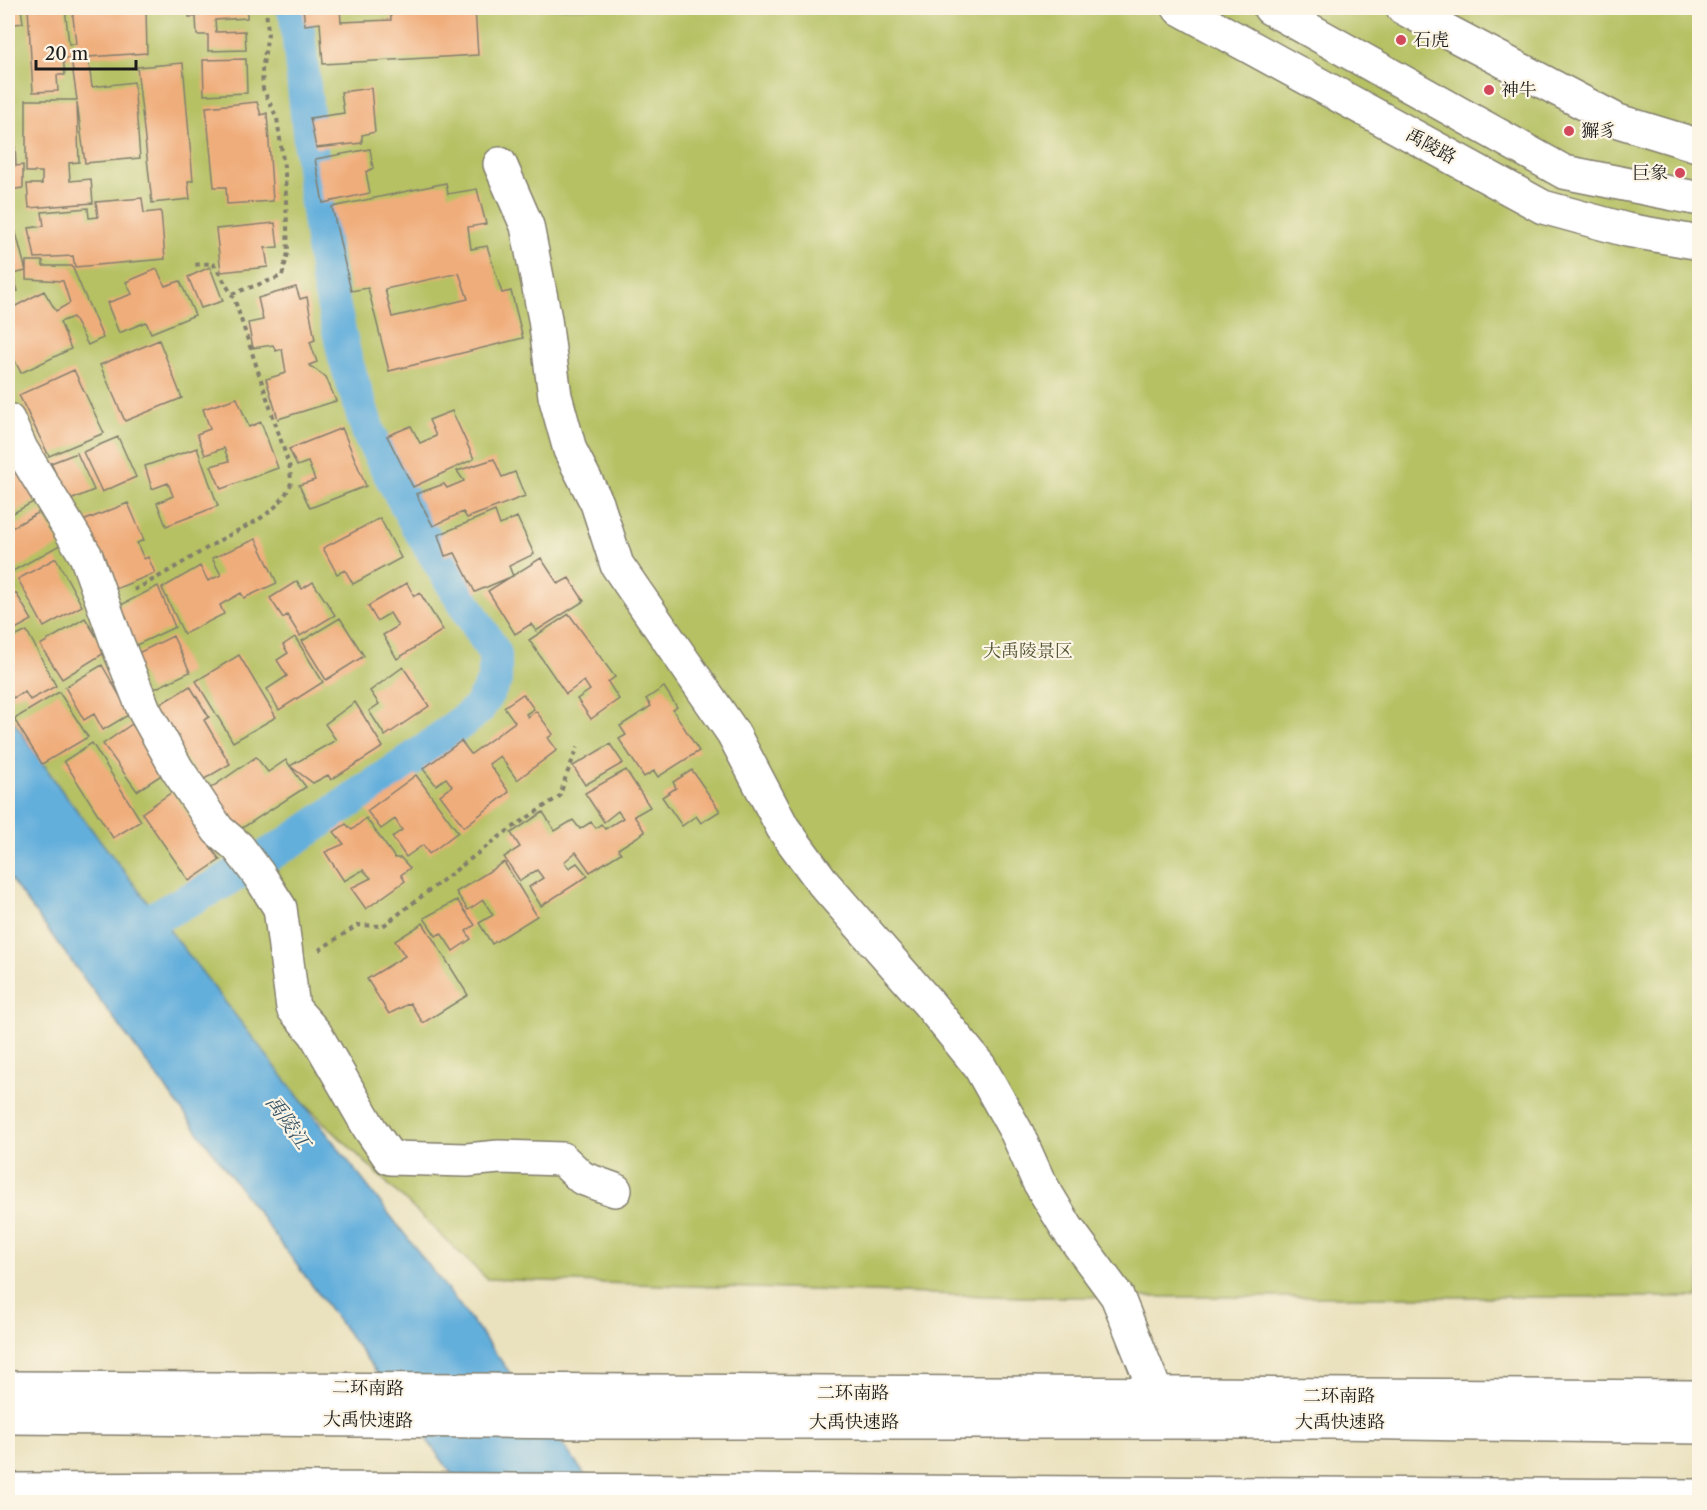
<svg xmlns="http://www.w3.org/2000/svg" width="1707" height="1510" font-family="'Libre Caslon Text','Noto Serif SC',serif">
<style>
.green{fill:#b5c163;stroke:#686e40;stroke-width:1.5}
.water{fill:#64afdc;stroke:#40667c;stroke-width:1.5}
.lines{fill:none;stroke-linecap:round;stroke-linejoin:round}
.canal{stroke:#64afdc;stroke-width:34}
.building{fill:#f0ad7c;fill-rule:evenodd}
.minor-casing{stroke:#837e6d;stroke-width:36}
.major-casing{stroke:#837e6d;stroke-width:36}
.highway-casing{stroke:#837e6d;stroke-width:36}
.path{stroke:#837e6d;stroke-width:4;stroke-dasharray:4.5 4.5;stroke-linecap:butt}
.minor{stroke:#fff;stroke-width:33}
.major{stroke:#fff;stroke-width:33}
.highway{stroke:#fff;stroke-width:33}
.poi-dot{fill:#d1495b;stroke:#fcf5e5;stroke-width:2}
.labels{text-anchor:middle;stroke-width:4.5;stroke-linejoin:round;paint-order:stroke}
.poi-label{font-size:18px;fill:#1c1c1c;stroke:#fcf5e5;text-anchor:start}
.street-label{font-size:18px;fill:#1c1c1c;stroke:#fcf5e5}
.park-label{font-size:18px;fill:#525635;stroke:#fcf5e5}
.water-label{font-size:20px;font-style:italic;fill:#395769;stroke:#fcf5e5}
</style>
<rect width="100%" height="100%" fill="#fcf5e5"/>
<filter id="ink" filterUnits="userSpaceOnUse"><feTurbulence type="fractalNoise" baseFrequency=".0167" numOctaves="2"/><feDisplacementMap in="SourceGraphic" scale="12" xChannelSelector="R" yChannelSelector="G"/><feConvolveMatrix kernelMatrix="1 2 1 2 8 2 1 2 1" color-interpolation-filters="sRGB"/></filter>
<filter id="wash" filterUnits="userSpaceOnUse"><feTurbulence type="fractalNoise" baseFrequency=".008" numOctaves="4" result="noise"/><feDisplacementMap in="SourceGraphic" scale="24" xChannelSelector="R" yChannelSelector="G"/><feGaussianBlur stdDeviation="1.35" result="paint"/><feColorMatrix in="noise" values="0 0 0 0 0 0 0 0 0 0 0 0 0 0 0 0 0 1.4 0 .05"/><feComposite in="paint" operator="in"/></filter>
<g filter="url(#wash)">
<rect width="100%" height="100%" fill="#eae1be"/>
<path class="green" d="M8 8H1699V1297H1020L487 1279 216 1019 8 776Z"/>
<path class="water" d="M8 713 62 791 471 1320 605 1502H473L8 876Z"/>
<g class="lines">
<path class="canal" d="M148 921 218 885 290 842 426 750 478 709 495 680V654L417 525 369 434 345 358 327 276 317 204 296 14 293 8"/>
</g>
<g id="blocks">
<path class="building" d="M8 8H21L23 23 8 25Z
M28 8H65L69 44H76L72 8H146L147 53 88 57 92 87 134 82 140 158 85 163 77 102 79 162 69 163 70 181 91 179 93 203 29 208 27 184H42V172H26V100H77L71 58H63L65 75H57L58 91 33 92Z
M189 8H247V18L215 20 216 32 245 31 246 50 208 51V35H197L196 17H189Z
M303 8H340L341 22 391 20 390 8H475L478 55 323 64 320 23 305 25Z
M246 59 247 93 204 95 203 60Z
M183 63 193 181H188L190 199 152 203 137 67Z
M371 88 375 132 362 135V143L316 148 310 118 344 113 341 92Z
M257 102 261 115 267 113 273 201 227 204 226 187H214L206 107Z
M8 146H15L16 166 23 165V188L8 190Z
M370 149 373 168 366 172 370 193 323 203 315 159Z
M446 183 448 194 477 189 486 224 468 227 471 249 487 246 502 293 511 291 523 338 389 371 368 288 351 291 332 207ZM459 273 468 299 392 317 385 289Z
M142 198 144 213 161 211 165 259 75 267 73 256 35 258 29 228 44 226 42 212 88 208 89 218 98 217 96 202Z
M275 223 278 247 265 248 268 267 221 272 216 229Z
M15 229 26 271 13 274 18 291 8 294V231Z
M26 261H43V266H72L103 338 88 345 73 317 60 322 71 349 21 373 8 347V310L44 291 56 311 70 303 63 281 26 279Z
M210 267 223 301 201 308 188 277Z
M157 269 165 286 180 281 195 315 151 333 146 322 119 333 107 303 132 294 126 282Z
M296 287 300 299 307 297 315 340 310 342 317 362 309 365 326 377 336 401 278 419 266 379 286 373 282 349 276 351 273 345 253 348 248 323 263 320 258 298Z
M159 340 182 398 125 421 100 365Z
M74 370 104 433 49 456 19 395Z
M237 398 249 427 261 422 278 468 221 489 211 466 229 461 224 448 205 455 197 434 210 429 203 409Z
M452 411 474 459 413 487 387 436 411 426 420 443 436 436 429 420Z
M342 428 366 486 310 508 299 485 315 480 308 462 297 466 289 449Z
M118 437 136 477 102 492 83 452Z
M197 448 218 506 166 526 157 503 173 496 168 483 152 489 145 466Z
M77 453 94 490 68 501 51 463Z
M494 459 502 477 515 472 525 496 467 518 463 512 433 526 416 494 444 484 447 488 464 481 457 471Z
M19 466 37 500 8 516V472Z
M128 503 144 540 137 543 144 559 148 557 155 573 113 590 83 521Z
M41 511 60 545 13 571 8 562V530Z
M495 511 500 525 517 517 534 554 509 566 513 576 475 592 455 553 445 556 438 535Z
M380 518 401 558 353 584 345 570 337 574 323 548Z
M256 539 277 583 244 598 241 593 220 605 224 614 184 634 162 588 200 566 208 581 221 575 212 558Z
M56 558 82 606 44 627 18 579Z
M541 558 558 584 569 578 584 601 536 631 531 624 515 634 488 591Z
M8 576 13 586 8 589Z
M297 581 302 589 313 582 335 615 300 636 287 615 283 618 270 598Z
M407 583 414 596 420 593 443 630 397 659 383 635 398 626 390 613 377 621 368 606Z
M158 586 175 627 128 649 111 610Z
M16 593 32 620 8 633V598Z
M569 614 615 677 608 682 619 699 591 719 577 699 590 690 584 681 566 694 529 640Z
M85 618 106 652 62 679 40 645Z
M340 618 364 656 326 680 302 641Z
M27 631 56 686 30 700 25 692 13 698 8 687V640Z
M173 636 190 672 150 691 132 656Z
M295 637 323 682 279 710 267 689 287 676 277 660 288 653 283 645Z
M239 655 276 717 233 742 196 681Z
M102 665 130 714 103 730 94 714 84 720 65 687Z
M403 667 429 706 385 736 369 711 379 704 370 691Z
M190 686 209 717 204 720 230 764 201 781 152 709Z
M664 687 677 707 673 710 699 751 658 777 654 771 644 777 619 739 626 735 620 726 651 706 646 699Z
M59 692 88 737 42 764 14 719Z
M523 694 534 709 526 714 528 717 536 711 553 734 548 738 557 750 517 780 500 756 489 764 509 792 464 827 440 795 452 786 446 778 436 785 423 769 461 741 471 754 515 722 504 707Z
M355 702 383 747 331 780 328 775 313 783 290 766 306 787 236 832 208 790 256 757 268 772 286 760 290 766 336 740 325 724Z
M132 724 166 772 137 791 103 744Z
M92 743 141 821 113 838 64 761Z
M610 744 623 763 585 785 573 766Z
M626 770 650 807 634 816 645 832 618 849 621 853 590 872 576 852 564 862 569 868 577 863 588 876 541 906 529 887 543 878 537 870 520 881 504 857 520 847 511 833 543 812 555 831 573 820 580 829 591 822 596 828 601 824 605 829 623 818 618 811 604 822 585 793Z
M692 770 720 811 701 823 696 816 682 826 662 797 676 788 673 782Z
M416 775 458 832 429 854 423 845 406 857 392 837 402 830 395 819 381 829 367 811Z
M172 792 220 860 189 881 142 813Z
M366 818 395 858H401L410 868 401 875 405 881 366 909 351 888 371 878 363 870 344 881 325 852 344 844 334 832 346 824 352 830Z
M504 862 537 916 492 944 479 923 493 915 483 900 468 910 456 892Z
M457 900 475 925 466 931 471 939 453 951 441 933 436 936 424 918Z
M423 923 468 995 423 1023 410 1003 389 1014 367 979 405 956 395 941Z"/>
</g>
</g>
<g filter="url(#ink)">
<use href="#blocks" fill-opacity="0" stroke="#837e6d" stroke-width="1.5"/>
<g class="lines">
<defs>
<path id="minor" d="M1179 8 1543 207 1627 230 1700 243
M1270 8 1564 172 1700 199
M1403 8 1618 121 1700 146
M500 164 527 226 545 319 555 396 570 450 597 503 617 565 733 733 783 828 824 884 930 1005 980 1067 1017 1133 1038 1180 1067 1228 1117 1296 1157 1395
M8 420 21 449 86 556 118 645 144 710 177 769 218 830 238 847 259 875 280 908 293 1008 315 1033 370 1129 390 1158 467 1160 499 1157 562 1159 582 1178 615 1190"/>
<path id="major" d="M8 1388C572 1388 1135 1398 1700 1397"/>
<path id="highway" d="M8 1417 592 1422H1329L1700 1427
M8 1490 296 1489 1700 1496"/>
</defs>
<use href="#minor" class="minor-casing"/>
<use href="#major" class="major-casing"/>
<use href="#highway" class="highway-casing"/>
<path class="path" d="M232 294 282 276 288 253 285 174 277 118 263 89 262 71 268 33 266 8
M134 590C165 574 192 557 222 539 247 525 277 515 290 486 292 481 290 474 290 468L234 298 213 263 193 265
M319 950 358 925 383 926 503 834 560 796 566 776 578 747"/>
<use href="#minor" class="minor"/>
<use href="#major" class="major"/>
<use href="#highway" class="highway"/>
</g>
</g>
<g class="poi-dot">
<circle cx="1401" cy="40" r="6"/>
<circle cx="1489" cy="90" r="6"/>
<circle cx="1569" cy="131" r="6"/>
<circle cx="1680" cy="173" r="6"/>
</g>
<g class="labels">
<g class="poi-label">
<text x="1413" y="46">石虎</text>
<text x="1501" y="96">神牛</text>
<text x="1581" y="137">獬豸</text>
<text x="1668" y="179" text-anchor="end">巨象</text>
</g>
<g class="street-label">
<text transform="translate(1431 146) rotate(29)" y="6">禹陵路</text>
<text transform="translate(368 1388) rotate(1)" y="6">二环南路</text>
<text x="853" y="1399">二环南路</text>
<text x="1339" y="1402">二环南路</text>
<text transform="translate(368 1420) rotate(1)" y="6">大禹快速路</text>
<text x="854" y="1428">大禹快速路</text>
<text x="1340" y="1428">大禹快速路</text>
</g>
<g class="park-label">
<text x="1028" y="657">大禹陵景区</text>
</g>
<g class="water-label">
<text transform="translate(288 1122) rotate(55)" y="7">禹陵江</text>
</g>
</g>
<rect width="1707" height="1510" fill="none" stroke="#fcf5e5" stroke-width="30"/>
<path d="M36 60v9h100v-9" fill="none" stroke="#1c1c1c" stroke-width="3"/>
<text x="45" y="60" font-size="18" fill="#1c1c1c" stroke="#fcf5e5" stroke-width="4.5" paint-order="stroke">20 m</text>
</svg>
